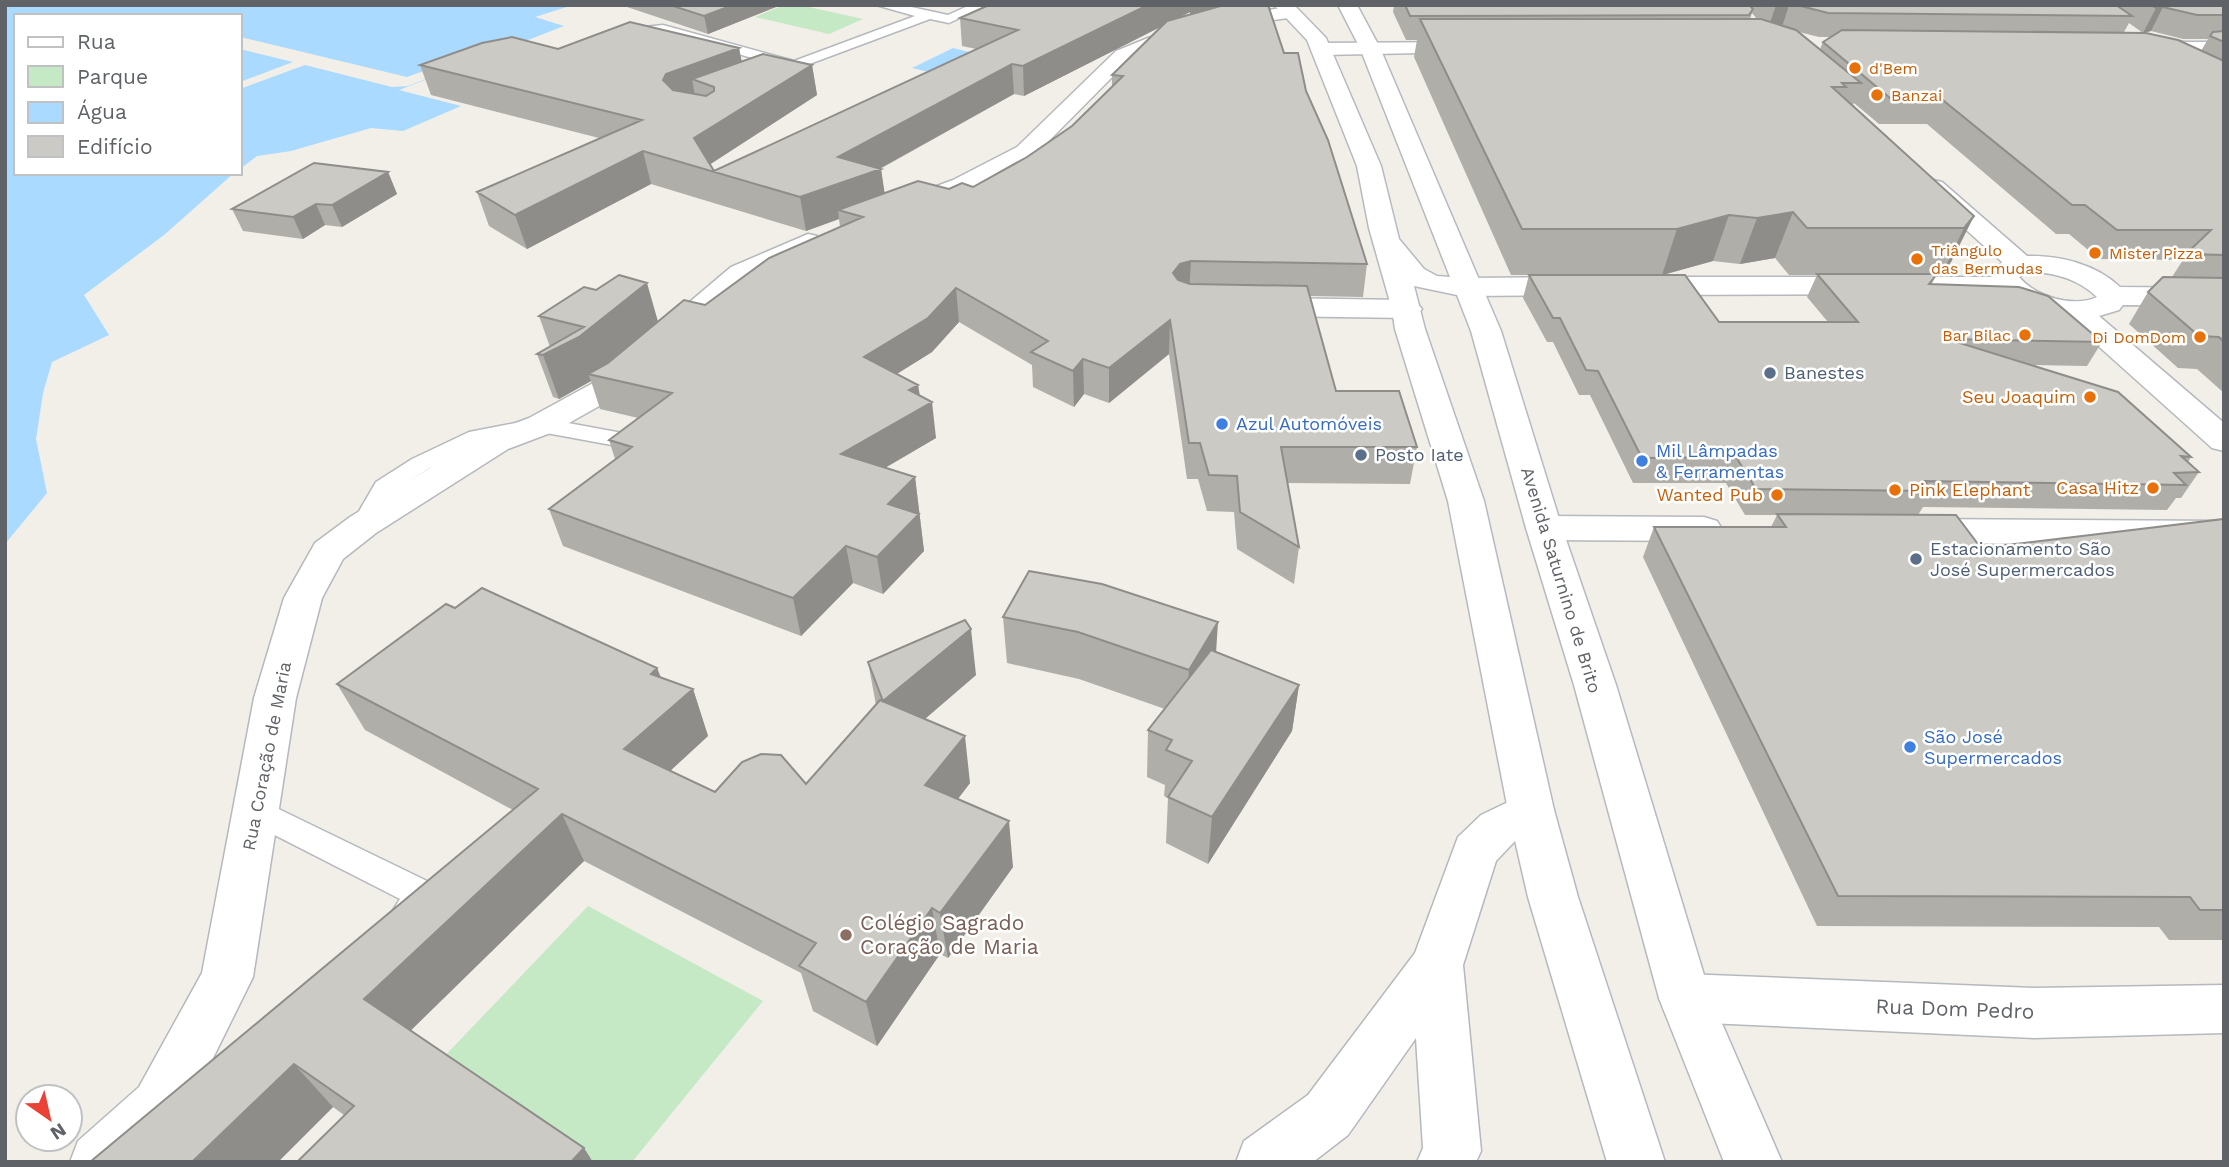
<svg xmlns="http://www.w3.org/2000/svg" width="2229" height="1167" font-family="'Work Sans',sans-serif">
<style>
.green{fill:#c5e8c5}
.water{fill:#aadaff}
.pier{fill:#f1efe8}
.lines{fill:none;stroke-linecap:round;stroke-linejoin:round}
.service-casing{stroke:#b5b8bc;stroke-width:3}
.minor-casing{stroke:#b5b8bc;stroke-width:3}
.tertiary-casing{stroke:#b5b8bc;stroke-width:3}
.secondary-casing{stroke:#b6babf;stroke-width:3}
.service{fill:#fff;fill-rule:evenodd}
.minor{fill:#fff;fill-rule:evenodd}
.tertiary{fill:#fff;fill-rule:evenodd}
.secondary{fill:#fff;fill-rule:evenodd}
.wall{fill:#afaea9;fill-rule:evenodd}
.shaded-wall{fill:#8f8d8a}
.building{fill:#cccac5;stroke:#8f8d8a;stroke-width:2}
.food-dot{fill:#e8710a;stroke:#fff;stroke-width:2.5}
.service-dot{fill:#5c6f8a;stroke:#fff;stroke-width:2.5}
.shop-dot{fill:#3f7fe0;stroke:#fff;stroke-width:2.5}
.education-dot{fill:#8d6e63;stroke:#fff;stroke-width:2.5}
.labels{text-anchor:middle;stroke-width:5;stroke-linejoin:round;paint-order:stroke}
.far-food-label{font-size:16px;fill:#c56008;stroke:#fff;text-anchor:start}
.service-label{font-size:18px;fill:#4e5e75;stroke:#fff;text-anchor:start}
.food-label{font-size:18px;fill:#c56008;stroke:#fff;text-anchor:end}
.shop-label{font-size:18px;fill:#366cbe;stroke:#fff;text-anchor:start}
.street-label{font-size:18px;fill:#5f6368;stroke:#fff}
.near-education-label{font-size:21px;fill:#785e54;stroke:#fff;text-anchor:start}
.near-street-label{font-size:21px;fill:#5f6368;stroke:#fff}
</style>
<rect width="100%" height="100%" fill="#f1efe8"/>
<path class="green" d="M784 5H800L863 19 829 34 755 17Z
M588 906 763 1001 632 1162H596L438 1063Z"/>
<path class="water" d="M5 5H573L535 17 564 26 399 90 461 106 403 131 371 128 291 151 257 156 240 169V16H16V173H234L164 235 84 295 109 335 52 362 43 393 36 439 47 493 5 544Z
M953 48 986 56 945 76 912 68Z"/>
<path class="pier" d="M240 37 407 77 454 60 466 63 408 86 392 87 305 65 240 89V82L293 62 240 49Z"/>
<g class="lines">
<defs>
<path id="service" d="M876 5H902L948 15 970 5H987L949 23 930 19 780 75 773 71 781 66 663 33 627 37 620 33 627 29 663 25 794 61 915 16Z
M541 418 644 437 652 439 656 444 652 449 644 451 541 432 483 443 428 469 394 491 372 531 363 533 354 531 351 525 376 482 412 459 469 432Z
M256 798 427 881 435 907C426 926 413 939 391 931L386 921 400 899 245 820 240 811 245 802Z"/>
<path id="minor" d="M1288 7 1298 13 1295 17 1231 26 1162 46 1130 59 1033 157 971 190 923 208 914 211 905 208 901 203 905 198 953 180 1017 147 1116 51 1148 38 1221 17Z
M1933 180 1942 182 2027 256C2059 255 2096 264 2120 287L2224 288V306L2123 305 2119 310 2099 316 2224 423V451L2212 448 2066 317 2028 309 2003 294 1640 295 1630 292 1626 286 1630 280 1640 277H1992L2002 262 1924 192 1921 187 1924 182ZM2028 272C2054 272 2078 279 2097 297 2074 308 2036 297 2019 277Z
M808 234 817 236 821 242 817 248 751 279 617 396 553 432 508 449 376 533 343 559 322 598 296 698 253 977 179 1127 142 1162H70L78 1141 139 1087 202 973 254 698 284 598 315 543 350 517 484 435 529 418 595 382 731 267Z
M1580 277 1590 280 1594 286 1590 292 1580 295 1467 296 1457 293 1453 287 1457 281 1467 278Z
M1261 298 1407 300 1417 303 1422 309 1417 315 1407 318 1261 316 1251 313 1246 307 1251 301Z
M1544 516 1704 517 1717 521 1722 529 1717 537 1704 541 1544 540 1531 536 1526 528 1531 520Z
M1918 519 2224 521V545L1918 543 1905 539 1900 531 1905 523Z
M1531 791 1547 797 1554 810 1547 823 1515 841 1496 861 1463 965 1481 1151 1476 1162H1417L1423 1148 1416 1038 1348 1135 1313 1162H1236L1244 1141 1308 1095 1415 953 1458 837 1481 815Z
M1685 974 2034 988 2224 985V1033L2034 1038 1685 1022 1666 1015 1659 998 1666 981Z"/>
<path id="tertiary" d="M2143 34 2184 42H2224V54H2183L2136 44 2133 40 2136 36Z
M1467 42 1474 44 1477 48 1474 52 1321 55 1314 53 1311 49 1314 45 1321 43Z"/>
<path id="secondary" d="M1274 5H1294L1326 38 1381 166 1399 239 1424 269 1437 276 1450 277 1360 48 1338 5H1357L1380 48 1501 331 1562 528 1616 685 1711 998 1782 1162H1724L1659 998 1574 685 1526 528 1471 331 1457 295 1414 286 1425 329 1484 501 1554 810 1578 897 1665 1162H1607L1528 897 1508 810 1448 501 1395 329 1392 309 1369 228 1357 166 1307 40Z"/>
</defs>
<use href="#service" class="service-casing"/>
<use href="#minor" class="minor-casing"/>
<use href="#tertiary" class="tertiary-casing"/>
<use href="#secondary" class="secondary-casing"/>
<use href="#service" class="service"/>
<use href="#minor" class="minor"/>
<use href="#tertiary" class="tertiary"/>
<use href="#secondary" class="secondary"/>
</g>
<path class="wall" d="M621 5H781L708 34Z
M1268 5 1284 53 1306 91 1367 264 1363 297 1310 296 1336 391 1417 447 1410 484 1287 483 1299 547 1294 584 1237 549 1234 512 1207 511 1198 479H1187L1169 354 1109 403 1084 394 1074 407 1033 387 1032 365 959 322 932 352 897 374 918 385 920 395 936 438 885 468 915 477 924 551 883 594 853 583 801 636 563 546 549 509 615 459 609 440 638 418 600 409 591 381 559 399 553 397 537 354 550 347 539 316 658 321 705 305 840 227 839 219 806 231 651 184 527 249 489 226 477 192 599 138 431 95 420 65 739 48 741 61 812 65 817 95 709 164 714 171 976 49 962 46 960 18ZM1190 12V15L1178 18ZM1162 26 1112 75V87L1072 126 1027 157 973 187 949 189 884 193 881 169H880L1014 94 1024 96Z
M1394 5H2224V393L2197 369 2178 368 2129 324 2148 292 2172 277 2183 260 2099 259 2069 234H2056L1927 124H1879L1854 103 1853 105 1974 216 1951 262 1942 274H1936L1932 284 2102 342 2087 366 2031 365 2191 457 2188 462 2199 472 2181 498H2176L2167 510 1923 507 1918 515 1981 548 2224 519V940H2169L2159 927 1817 926 1643 557 1654 527H1771L1777 515H1745L1726 483H1633L1590 395H1579L1553 342H1547L1523 298 1529 275H1511L1414 57 1417 40H1406L1393 12ZM1752 13 1757 19H1750ZM2129 23 2143 33 2151 31 2183 39H2208L2201 51 2124 32ZM1799 32 1819 37H1830L1823 42 1820 49ZM1775 258 1789 275H1817L1807 297 1828 322H1719L1663 275 1713 261 1740 264Z
M388 172 397 194 342 227 325 225 303 239 243 231 232 209Z
M455 608 657 668 661 677 693 689 708 736 670 771 715 792 806 784 876 705 868 662 976 675 925 719 970 783 958 799 1013 867 948 958 940 954 877 1046 813 1011 801 973 584 861 411 1030 584 1148 344 1115 333 1107 278 1162H90L513 810 365 730 337 684Z
M1003 617 1216 652 1299 685 1292 731 1208 864 1166 843 1168 798 1164 796 1165 785 1147 777 1148 730 1165 709 1079 679 1007 663Z"/>
<path class="shaded-wall" d="M733 5H781L708 34 704 16Z
M1148 5H1239L1190 23V12L1024 96 1023 66Z
M1776 5H1789L1782 27 1768 29Z
M2163 7 2151 31 2143 33 2156 8Z
M739 48 745 77 714 87 692 79 695 96 673 104 663 80 666 74Z
M1012 64 1014 94 877 170 881 169 886 202 838 210 839 219 806 231 800 197 838 157Z
M812 65 817 95 703 169 694 138Z
M643 151 651 184 527 249 515 215Z
M388 172 397 194 342 227 332 205Z
M316 204 325 225 303 239 293 217Z
M1793 212 1775 258 1740 264 1757 218Z
M1729 215 1713 261 1662 275 1677 229Z
M1974 216 1951 262 1942 274 1964 228Z
M1191 261 1189 294 1173 273 1180 264Z
M647 283 659 325 598 376 588 374 591 381 559 399 543 355Z
M956 288 959 322 932 352 869 391 864 357Z
M1170 320 1169 354 1109 403V368Z
M1083 359 1084 394 1074 407 1073 371Z
M918 385 921 408 932 402 936 438 847 490 841 454 909 390Z
M915 477 924 551 883 594 877 557 888 504Z
M846 546 853 583 801 636 793 598Z
M1218 622 1215 669 1186 716 1189 670Z
M971 629 976 675 891 748 883 701Z
M657 668 671 708 693 689 708 736 643 796 624 749 651 674Z
M1299 685 1292 731 1208 864 1212 817Z
M965 736 970 783 933 831 925 785Z
M562 814 584 861 398 1043 364 999Z
M1009 821 1013 867 948 958 940 913Z
M932 908 940 954 877 1046 866 1002Z
M294 1064 333 1107 278 1162H192Z
M584 1148 593 1162H571Z"/>
<path class="building" d="M670 5H733L704 16Z
M989 5H1148L1023 66 1012 64 838 157 881 169 800 197 643 151 515 215 477 192 642 120 420 65 482 43 512 37 558 49 630 22 739 48 666 74 663 80 673 90 706 96 714 91V87L692 79 763 54 812 65 694 138 714 171 1018 30 960 18Z
M1224 5H1268L1284 53H1298L1306 91 1328 140 1367 264 1191 261 1180 264 1173 273 1178 280 1190 284 1307 286 1336 391H1399L1417 447H1281L1299 547 1240 512 1237 476 1209 475 1200 443H1189L1170 320 1109 368 1083 359 1073 371 1031 352 1048 341 956 288 928 318 864 357 918 385 909 390 932 402 841 454 915 477 888 504 919 514 877 557 846 546 793 598 549 509 632 447 609 440 672 393 588 374 608 363 684 300 705 305 769 258 863 217 838 210 918 181 949 189 962 183 973 187 1027 157 1072 126 1123 76 1112 75 1167 21Z
M1405 5H1749L1753 9 1749 15 1410 16Z
M1797 5H2116L2132 16 1828 13Z
M2151 5H2224V15H2197L2163 7 2156 8Z
M1420 19H1761L1796 30 1861 83H1842L1846 87H1832L1974 216 1964 228H1807L1793 212 1757 218 1729 215 1677 229H1522Z
M1842 30 2146 33 2178 40 2224 61V255L2186 254 2211 230H2117L2085 205H2072L1939 97 1890 98 1823 42Z
M2224 31V42L2210 36 2213 32Z
M314 163 388 172 332 205 316 204 293 217 232 209Z
M1817 274H1937L1929 284 2019 287 2048 296 2102 342 1947 339 2118 392 2191 457 2181 456 2199 472 2174 473 2186 485 1925 481 1932 491 1756 489 1736 457 1642 458 1598 371 1586 370 1560 318H1553L1529 275H1685L1719 322H1858Z
M619 275 647 283 579 337 543 355 537 354 584 327 539 316 584 287 596 290Z
M2163 277 2224 278V342L2219 337 2199 336 2148 292Z
M1777 514 1956 515 1981 548 2224 519V910H2200L2190 897 1838 896 1654 527H1786Z
M1029 571 1102 584 1218 622 1189 670 1078 632 1003 617Z
M482 588 657 668 651 674 693 689 624 749 715 792 742 762 761 754 781 755 806 784 880 700 965 736 925 785 1009 821 940 913 932 908 866 1002 799 966 816 943 562 814 364 999 584 1148 571 1162H297L354 1106 294 1064 192 1162H90L538 789 337 684 446 604 455 608Z
M965 620 971 629 883 701 868 662Z
M1211 650 1299 685 1212 817 1168 797 1192 761 1166 750 1172 740 1148 730Z"/>
<g class="food-dot">
<circle cx="1855" cy="68" r="7"/>
<circle cx="1877" cy="95" r="7"/>
<circle cx="2095" cy="253" r="7"/>
<circle cx="1917" cy="259" r="7"/>
<circle cx="2025" cy="335" r="7"/>
<circle cx="2200" cy="337" r="7"/>
<circle cx="2090" cy="397" r="7"/>
<circle cx="2153" cy="488" r="7"/>
<circle cx="1895" cy="490" r="7"/>
<circle cx="1777" cy="495" r="7"/>
</g>
<g class="service-dot">
<circle cx="1770" cy="373" r="7"/>
<circle cx="1361" cy="455" r="7"/>
<circle cx="1916" cy="559" r="7"/>
</g>
<g class="shop-dot">
<circle cx="1222" cy="424" r="7"/>
<circle cx="1642" cy="461" r="7"/>
<circle cx="1910" cy="747" r="7"/>
</g>
<circle class="education-dot" cx="846" cy="935" r="7"/>
<g class="labels">
<g class="far-food-label">
<text x="1869" y="74">d'Bem</text>
<text x="1891" y="101">Banzai</text>
<text x="1931" y="256">Triângulo<tspan x="1931" dy="18">das Bermudas</tspan></text>
<text x="2109" y="259">Mister Pizza</text>
<text x="2011" y="341" text-anchor="end">Bar Bilac</text>
<text x="2186" y="343" text-anchor="end">Di DomDom</text>
</g>
<g class="service-label">
<text x="1784" y="379">Banestes</text>
<text x="1375" y="461">Posto Iate</text>
<text x="1930" y="555">Estacionamento São<tspan x="1930" dy="21">José Supermercados</tspan></text>
</g>
<g class="food-label">
<text x="2076" y="403">Seu Joaquim</text>
<text x="2139" y="494">Casa Hitz</text>
<text x="1909" y="496" text-anchor="start">Pink Elephant</text>
<text x="1763" y="501">Wanted Pub</text>
</g>
<g class="shop-label">
<text x="1236" y="430">Azul Automóveis</text>
<text x="1656" y="457">Mil Lâmpadas<tspan x="1656" dy="21">&amp; Ferramentas</tspan></text>
<text x="1924" y="743">São José<tspan x="1924" dy="21">Supermercados</tspan></text>
</g>
<g class="street-label">
<text transform="translate(1561 580) rotate(73)" y="6">Avenida Saturnino de Brito</text>
<text transform="translate(267 756) rotate(-79)" y="6">Rua Coração de Maria</text>
</g>
<g class="near-education-label">
<text x="860" y="930">Colégio Sagrado<tspan x="860" dy="24">Coração de Maria</tspan></text>
</g>
<g class="near-street-label">
<text transform="translate(1955 1009) rotate(2)" y="7">Rua Dom Pedro</text>
</g>
</g>
<rect width="2229" height="1167" fill="none" stroke="#5f6368" stroke-width="14"/>
<rect x="14" y="14" width="228" height="161" fill="#ffffff" stroke="#bfc1c3" stroke-width="2"/>
<rect x="28" y="37" width="35" height="10" fill="#ffffff" stroke="#bfc1c3" stroke-width="2"/>
<text x="77" y="49" font-size="21" fill="#5f6368">Rua</text>
<rect x="28" y="66" width="35" height="21" fill="#c5e8c5" stroke="#bfc1c3" stroke-width="2"/>
<text x="77" y="84" font-size="21" fill="#5f6368">Parque</text>
<rect x="28" y="102" width="35" height="21" fill="#aadaff" stroke="#bfc1c3" stroke-width="2"/>
<text x="77" y="119" font-size="21" fill="#5f6368">Água</text>
<rect x="28" y="136" width="35" height="21" fill="#cccac5" stroke="#bfc1c3" stroke-width="2"/>
<text x="77" y="154" font-size="21" fill="#5f6368">Edifício</text>
<g transform="translate(49 1118) rotate(146)"><circle r="33" fill="#ffffff" stroke="#bfc1c3" stroke-width="2"/>
<path d="M0-5L12 26L0 18L-12 26Z" fill="#ea4335"/>
<text y="-10" font-size="19" font-weight="bold" text-anchor="middle" fill="#5f6368">N</text>
</g>
</svg>
